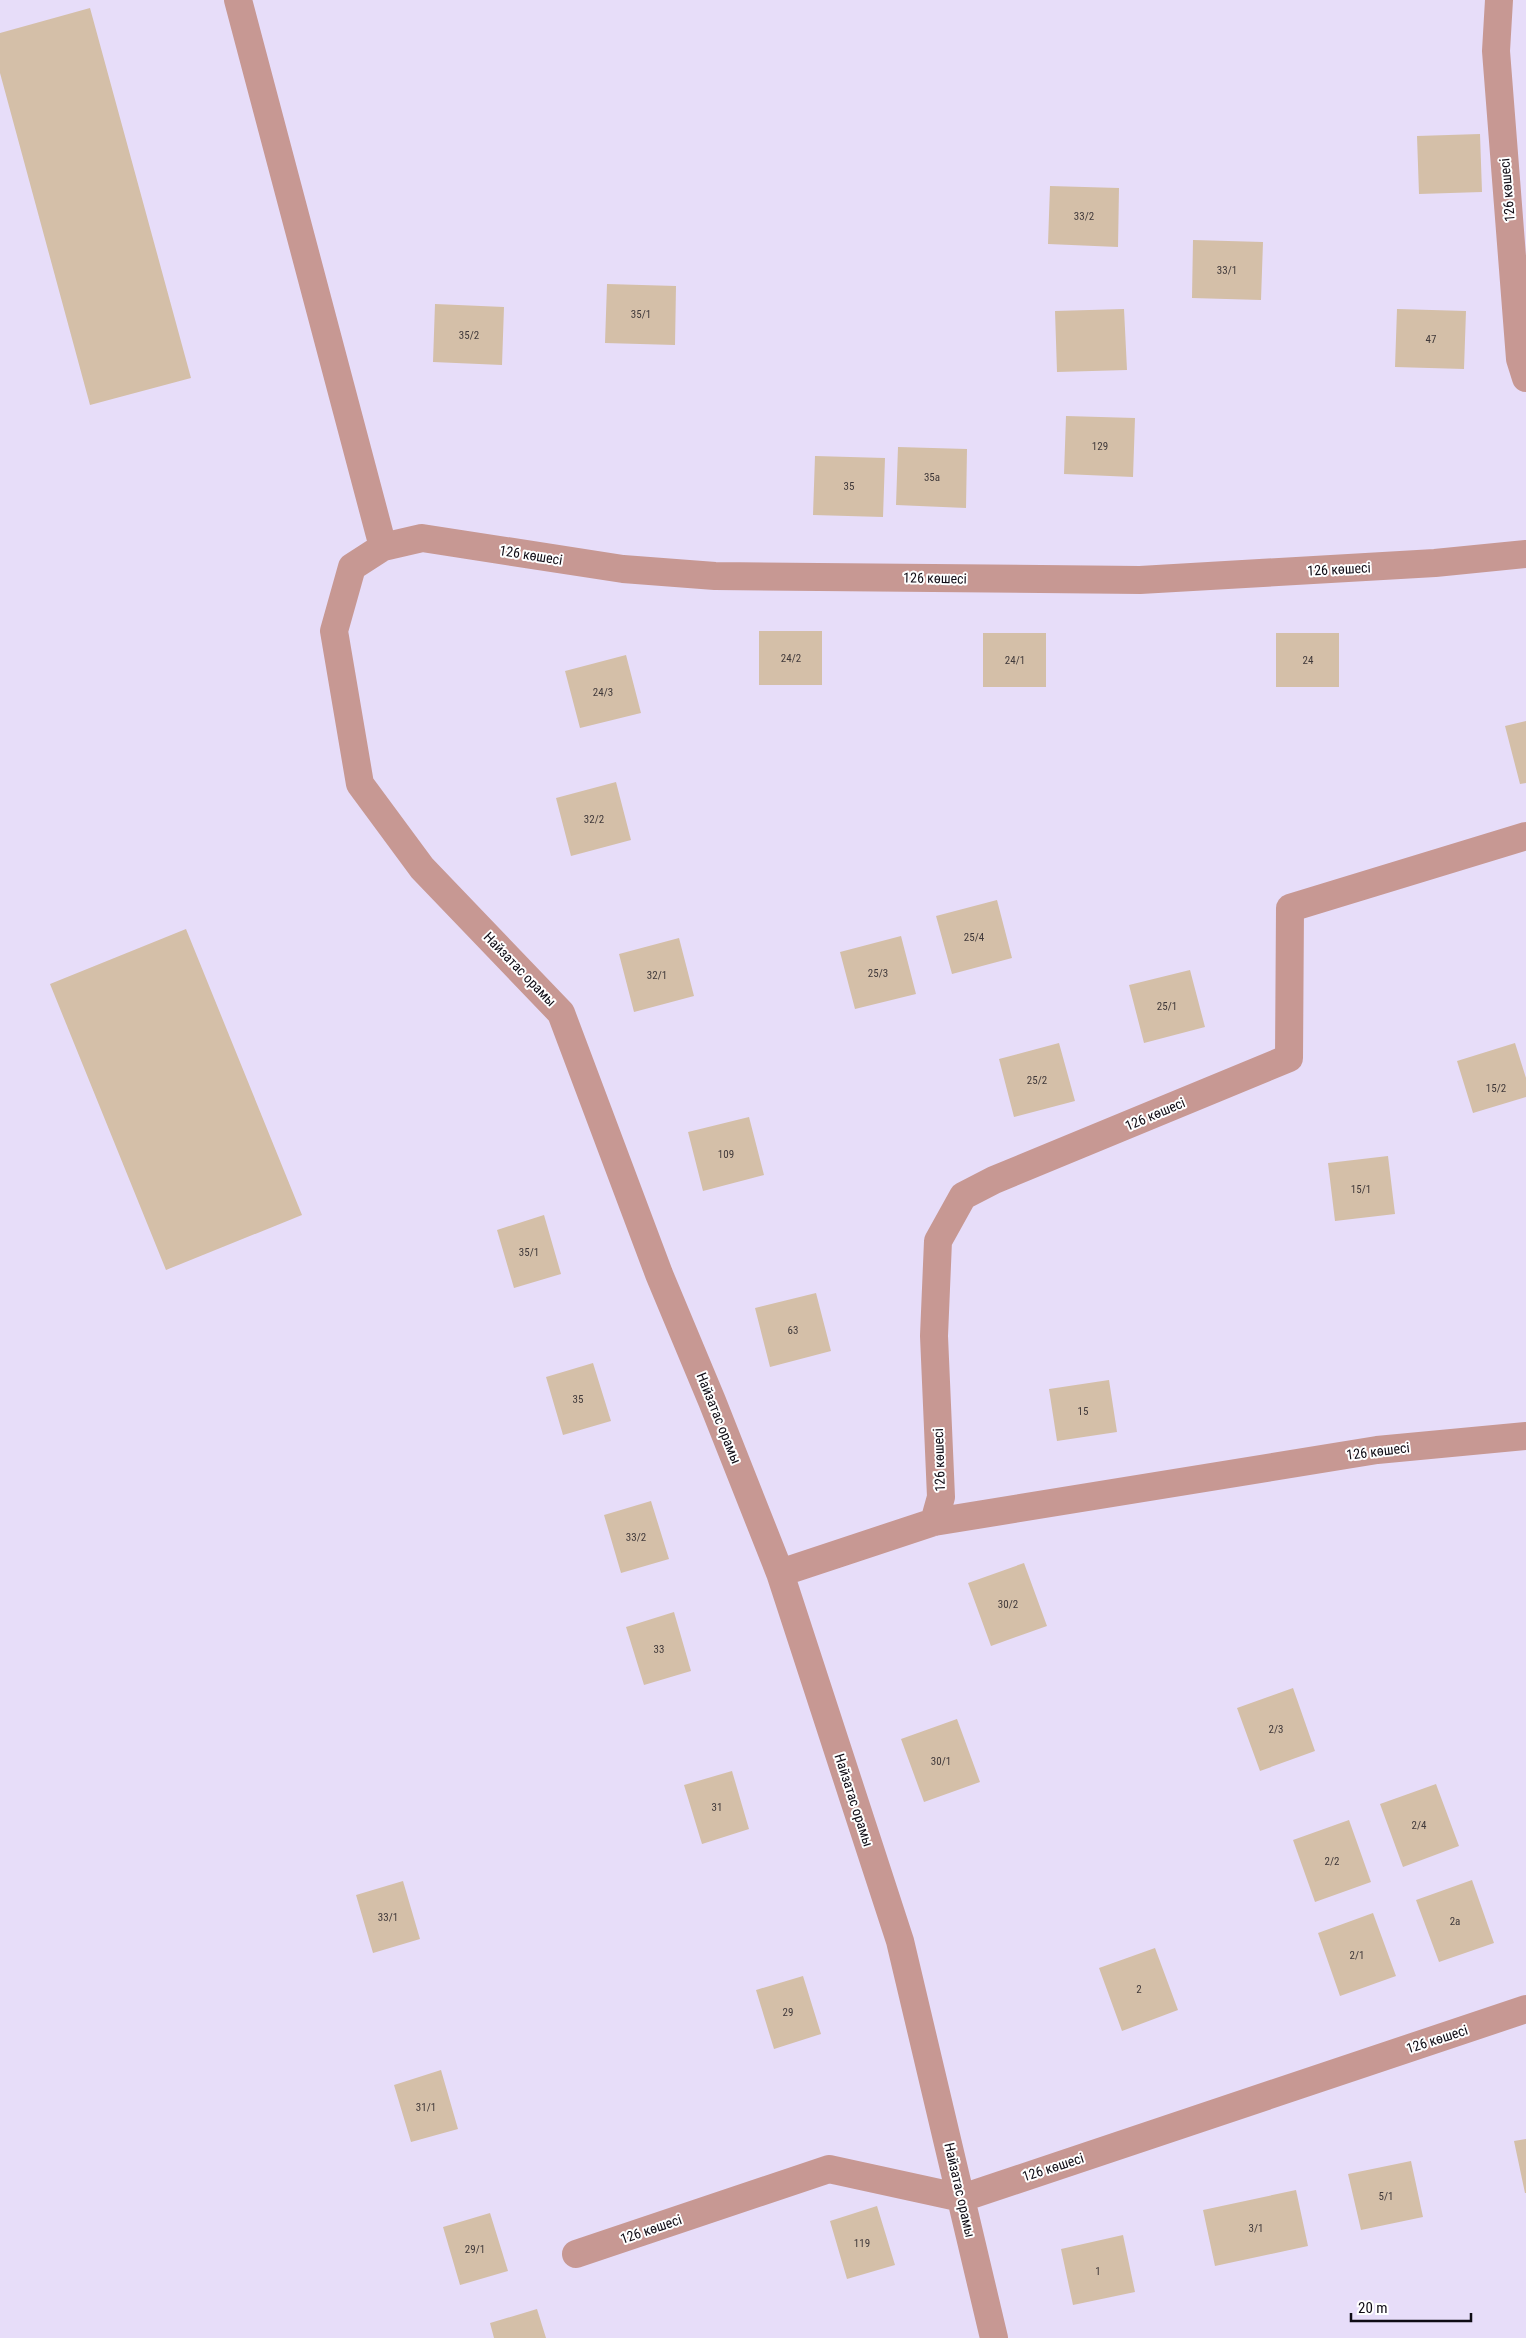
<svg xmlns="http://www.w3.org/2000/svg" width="1526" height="2338" font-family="'Roboto Condensed',sans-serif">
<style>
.building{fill:#d4bfa8}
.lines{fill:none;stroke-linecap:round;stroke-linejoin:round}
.minor{stroke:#c79893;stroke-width:28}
.labels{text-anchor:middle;stroke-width:4;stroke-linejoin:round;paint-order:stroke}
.number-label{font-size:11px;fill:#40393a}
.street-label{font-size:14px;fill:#0f0c15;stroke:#fff}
</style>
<rect width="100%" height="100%" fill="#e7ddf9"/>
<path class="building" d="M90 8 191 378 90 405 0 73V33Z
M1480 134 1482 192 1419 194 1417 136Z
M1050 186 1119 188 1118 247 1048 244Z
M1193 240 1263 242 1261 300 1192 298Z
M607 284 676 286 675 345 605 343Z
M435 304 504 307 502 365 433 362Z
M1124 309 1127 370 1057 372 1055 311Z
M1397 309 1466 311 1464 369 1395 367Z
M1066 416 1135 418 1133 477 1064 474Z
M898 447 967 449 966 508 896 505Z
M815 456 885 458 883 517 813 515Z
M759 631H822V685H759Z
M983 633H1046V687H983Z
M1276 633H1339V687H1276Z
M626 655 641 713 580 728 565 671Z
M1526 721V783L1520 784 1505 726Z
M616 782 631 840 571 856 556 798Z
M997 900 1012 958 952 974 936 916Z
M186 929 302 1215 166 1270 50 984Z
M901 936 916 994 855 1009 840 952Z
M679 938 694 996 634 1012 619 954Z
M1190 970 1205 1027 1144 1043 1129 985Z
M1059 1043 1075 1101 1014 1117 999 1059Z
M1515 1043 1526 1078V1097L1473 1113 1457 1061Z
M749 1117 764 1175 703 1191 688 1132Z
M1388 1156 1395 1214 1335 1221 1328 1163Z
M544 1215 561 1274 514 1288 497 1230Z
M816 1293 831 1351 770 1367 755 1308Z
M593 1363 611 1421 563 1435 546 1377Z
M1109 1380 1117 1432 1057 1441 1049 1389Z
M651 1501 669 1559 621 1573 604 1515Z
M1024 1563 1047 1626 991 1646 968 1583Z
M674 1612 691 1671 644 1685 626 1627Z
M1293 1688 1315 1751 1260 1771 1237 1708Z
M957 1719 980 1782 924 1802 901 1739Z
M732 1771 749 1829 702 1844 684 1785Z
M1436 1784 1459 1846 1403 1867 1380 1804Z
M1349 1820 1371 1882 1315 1902 1293 1840Z
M1472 1880 1494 1943 1439 1962 1416 1900Z
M403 1881 420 1939 373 1953 356 1895Z
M1373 1913 1396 1976 1340 1996 1318 1933Z
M1155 1948 1178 2010 1122 2031 1099 1968Z
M803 1976 821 2034 774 2049 756 1990Z
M441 2070 458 2129 411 2142 394 2085Z
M1526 2139V2193H1525L1514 2141Z
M1411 2161 1423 2217 1361 2230 1348 2174Z
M1296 2190 1308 2246 1215 2266 1203 2210Z
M877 2206 895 2265 847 2279 830 2221Z
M490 2213 508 2271 460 2285 443 2227Z
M1123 2235 1135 2292 1073 2305 1061 2249Z
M537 2309 546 2338H494L490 2323Z"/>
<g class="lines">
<path class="minor" d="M238 0 383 547
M1499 0 1496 51 1520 359 1526 378
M934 1522 941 1497 934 1336 938 1241 963 1196 994 1180 1289 1058 1290 908 1526 836
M780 1573 934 1522 1377 1450 1526 1436
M576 2254 829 2169 962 2198 1526 2009
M994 2338 900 1941 780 1573 712 1401 659 1274 561 1013 422 868 360 784 334 631 352 567 383 547 422 538 623 569 715 576 1140 580 1435 563 1526 554"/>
</g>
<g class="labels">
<g class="number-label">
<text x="1084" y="220">33/2</text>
<text x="1227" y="274">33/1</text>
<text x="641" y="318">35/1</text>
<text x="469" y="339">35/2</text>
<text x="1431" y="343">47</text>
<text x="1100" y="450">129</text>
<text x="932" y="481">35а</text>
<text x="849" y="490">35</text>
<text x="791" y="662">24/2</text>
<text x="1015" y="664">24/1</text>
<text x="1308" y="664">24</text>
<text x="603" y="696">24/3</text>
<text x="594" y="823">32/2</text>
<text x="974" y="941">25/4</text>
<text x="878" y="977">25/3</text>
<text x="657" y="979">32/1</text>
<text x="1167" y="1010">25/1</text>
<text x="1037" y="1084">25/2</text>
<text x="1496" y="1092">15/2</text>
<text x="726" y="1158">109</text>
<text x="1361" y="1193">15/1</text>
<text x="529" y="1256">35/1</text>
<text x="793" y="1334">63</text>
<text x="578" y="1403">35</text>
<text x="1083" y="1415">15</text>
<text x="636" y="1541">33/2</text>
<text x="1008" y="1608">30/2</text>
<text x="659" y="1653">33</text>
<text x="1276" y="1733">2/3</text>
<text x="941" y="1765">30/1</text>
<text x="717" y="1811">31</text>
<text x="1419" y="1829">2/4</text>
<text x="1332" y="1865">2/2</text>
<text x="388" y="1921">33/1</text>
<text x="1455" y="1925">2а</text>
<text x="1357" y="1959">2/1</text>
<text x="1139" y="1993">2</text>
<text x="788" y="2016">29</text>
<text x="426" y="2111">31/1</text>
<text x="1386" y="2200">5/1</text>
<text x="1256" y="2232">3/1</text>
<text x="862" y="2247">119</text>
<text x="475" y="2253">29/1</text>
<text x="1098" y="2275">1</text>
</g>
<g class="street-label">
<text transform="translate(1507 190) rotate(-95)" y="5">126 көшесі</text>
<text transform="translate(531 555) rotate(9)" y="5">126 көшесі</text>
<text transform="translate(1339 569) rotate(-3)" y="5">126 көшесі</text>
<text transform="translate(935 578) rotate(1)" y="5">126 көшесі</text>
<text transform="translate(520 969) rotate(46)" y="5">Найзатас орамы</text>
<text transform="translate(1155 1114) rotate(-23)" y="5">126 көшесі</text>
<text transform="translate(719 1418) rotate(68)" y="5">Найзатас орамы</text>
<text transform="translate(1378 1451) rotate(-7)" y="5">126 көшесі</text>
<text transform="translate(939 1460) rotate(-92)" y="5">126 көшесі</text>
<text transform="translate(854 1800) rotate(72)" y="5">Найзатас орамы</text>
<text transform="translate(1437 2039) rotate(-18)" y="5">126 көшесі</text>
<text transform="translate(1053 2167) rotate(-18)" y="5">126 көшесі</text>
<text transform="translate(960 2190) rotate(77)" y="5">Найзатас орамы</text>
<text transform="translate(651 2229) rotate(-19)" y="5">126 көшесі</text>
</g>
</g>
<path d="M1351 2313v8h120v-8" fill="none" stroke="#0f0c15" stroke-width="2.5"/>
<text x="1358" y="2313" font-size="15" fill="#0f0c15" stroke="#ffffff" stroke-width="4" paint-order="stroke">20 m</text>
</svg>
